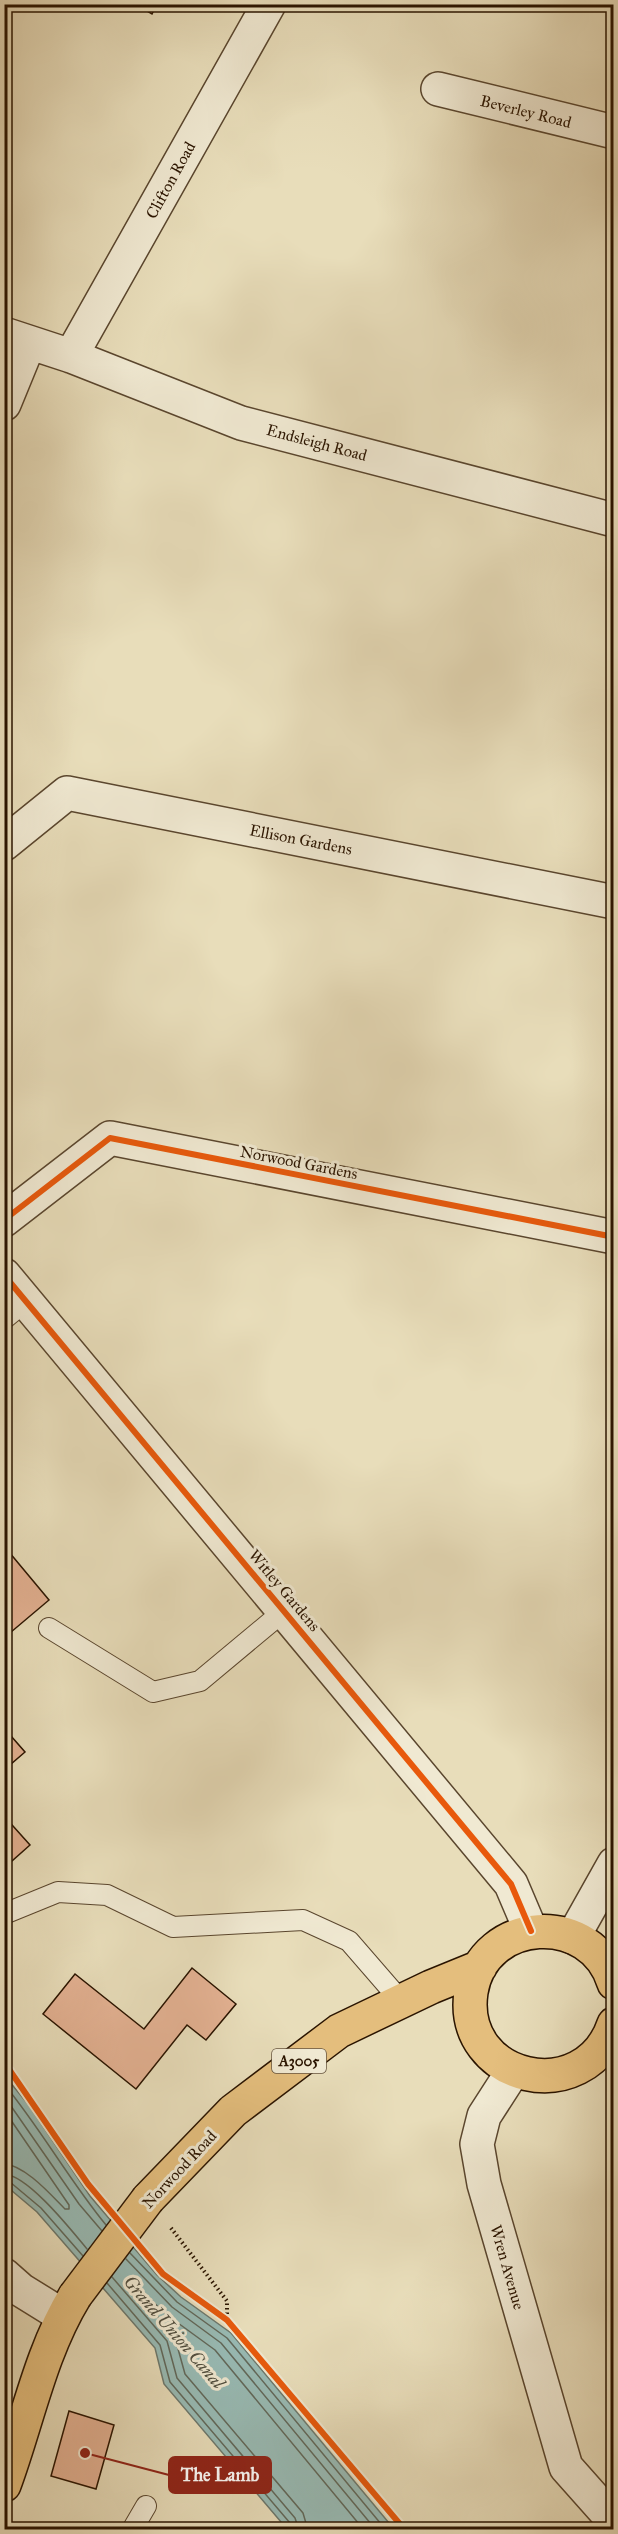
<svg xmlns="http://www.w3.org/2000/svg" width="618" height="2534" font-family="'IM FELL Great Primer',serif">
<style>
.water{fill:#98bbb5;stroke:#6c786d;stroke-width:1.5}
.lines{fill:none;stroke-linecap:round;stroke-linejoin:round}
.shore{stroke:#61685a;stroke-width:1.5}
.building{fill:#e3b192;stroke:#2a1400;stroke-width:1.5}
.service-casing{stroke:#5a462e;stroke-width:22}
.minor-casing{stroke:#5a462e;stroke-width:36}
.tertiary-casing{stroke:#5a462e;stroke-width:36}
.primary-casing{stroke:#2a1400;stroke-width:36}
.path{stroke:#2a1400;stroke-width:4;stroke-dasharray:1.5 3;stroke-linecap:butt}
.service{stroke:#f0e9d2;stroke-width:20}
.minor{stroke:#f0e9d2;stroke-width:33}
.tertiary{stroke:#f0e9d2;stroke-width:33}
.primary{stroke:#e4be7d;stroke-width:33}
.primary-bridge-casing{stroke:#2a1400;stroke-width:36;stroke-linecap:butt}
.primary-bridge{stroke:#e4be7d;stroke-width:33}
.cycleway-casing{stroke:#f0e9d2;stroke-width:10}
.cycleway{stroke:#e8590c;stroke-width:6}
.labels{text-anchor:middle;stroke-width:6;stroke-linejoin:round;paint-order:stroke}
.shield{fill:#f0e9d2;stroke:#65543f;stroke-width:1.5}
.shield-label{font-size:15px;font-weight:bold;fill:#2a1400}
.street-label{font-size:16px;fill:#2a1400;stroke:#f0e9d2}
.water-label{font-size:18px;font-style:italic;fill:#504e3f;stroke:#f0e9d2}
.leader{fill:none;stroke:#8f2418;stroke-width:2}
.callout-dot{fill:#8f2418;stroke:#f0e9d2;stroke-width:2}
.callout{fill:#8f2418;stroke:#8f2418;stroke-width:2}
.callout-label{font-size:18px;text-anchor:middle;font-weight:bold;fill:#fff}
</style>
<rect width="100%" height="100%" fill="#e8ddba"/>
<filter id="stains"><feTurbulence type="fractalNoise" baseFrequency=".00333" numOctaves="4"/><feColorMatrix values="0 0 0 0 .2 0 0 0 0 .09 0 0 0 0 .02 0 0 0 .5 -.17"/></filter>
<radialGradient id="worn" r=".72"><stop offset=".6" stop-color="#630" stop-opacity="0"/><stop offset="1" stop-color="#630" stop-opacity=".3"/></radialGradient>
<path class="water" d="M4 2075 28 2104 90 2196 157 2275 181 2297 231 2333 394 2529H287L164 2384 155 2348 37 2212 5 2185Z"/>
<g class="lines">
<path class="shore" d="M4 2084C41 2129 69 2180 106 2225
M4 2096 79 2204 102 2231
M4 2110 69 2205V2209H65C51 2195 25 2165 4 2164
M4 2174C28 2175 72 2231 87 2249
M4 2181 10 2182 41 2208 83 2256
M130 2253 177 2302 227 2338 386 2530
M126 2259 172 2307 221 2343 376 2530
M112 2277 167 2341 177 2378 295 2518 299 2530
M107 2283 160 2345 170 2382 290 2523 291 2530
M308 2530 303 2513 185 2374 175 2338 149 2306V2302H153L167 2315 215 2350 364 2530"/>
</g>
<path class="building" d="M135 4H157L152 14Z
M4 585 11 594 4 599Z
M4 1546 49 1600 4 1638Z
M4 1728 25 1752 4 1770Z
M4 1816 30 1845 4 1868Z
M192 1968 236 2004 206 2040 187 2025 136 2089 43 2014 75 1974 144 2029Z
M69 2411 114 2425 96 2489 51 2476Z"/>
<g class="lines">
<defs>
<path id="service" d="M4 1319 26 1301
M49 1628 153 1692 200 1681 284 1611
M4 1914 58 1892 107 1895 173 1927 303 1920 349 1941 401 2001
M132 2530 146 2506"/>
<path id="minor" d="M438 89 614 132
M4 334 71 356 241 423 614 520
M71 356 269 4
M4 404 29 343
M4 844 67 793 614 902
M4 1220 110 1138 614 1237
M4 1275 511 1884 531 1931
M513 2071 484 2116 477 2144 484 2184 566 2467 614 2521
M4 2275 21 2290 63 2316"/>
<path id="tertiary" d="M573 1937 614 1864"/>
<path id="primary" d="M614 1983C592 1910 483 1916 471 1992 458 2081 585 2110 614 2024
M148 2199 233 2111 339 2031 431 1987 480 1967
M4 2485C27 2423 40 2353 75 2296"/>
</defs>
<use href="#service" class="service-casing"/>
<use href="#minor" class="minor-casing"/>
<use href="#tertiary" class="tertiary-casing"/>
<use href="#primary" class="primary-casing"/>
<path class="path" d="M4 2062 88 2184 103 2202
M171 2228 227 2301V2319
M148 2256 163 2274 227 2320 405 2530"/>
<use href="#service" class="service"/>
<use href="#minor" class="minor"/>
<use href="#tertiary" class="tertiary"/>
<use href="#primary" class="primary"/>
<defs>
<path id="primary-bridge" d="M75 2296 148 2199"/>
</defs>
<use href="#primary-bridge" class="primary-bridge-casing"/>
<use href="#primary-bridge" class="primary-bridge"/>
<defs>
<path id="cycleway" d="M4 1220 110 1138 614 1237
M4 1275 511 1884 531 1931
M4 2062 88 2184 163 2274 227 2320 405 2530"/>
</defs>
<use href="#cycleway" class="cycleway-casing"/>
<use href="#cycleway" class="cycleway"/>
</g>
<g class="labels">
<rect class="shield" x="272" y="2049" width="54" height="24" rx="4.5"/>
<g class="shield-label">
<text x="299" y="2066">A3005</text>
</g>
<g class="street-label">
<text transform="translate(526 111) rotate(14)" y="6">Beverley Road</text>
<text transform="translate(170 180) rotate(-61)" y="6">Clifton Road</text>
<text transform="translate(317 442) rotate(15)" y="6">Endsleigh Road</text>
<text transform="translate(301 839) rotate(11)" y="6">Ellison Gardens</text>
<text transform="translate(299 1162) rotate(11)" y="6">Norwood Gardens</text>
<text transform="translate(285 1590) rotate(50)" y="6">Witley Gardens</text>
<text transform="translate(179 2169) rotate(-47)" y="6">Norwood Road</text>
<text transform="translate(508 2267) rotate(74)" y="6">Wren Avenue</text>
</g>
<g class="water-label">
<text transform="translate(174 2332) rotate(49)" y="6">Grand Union Canal</text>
</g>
</g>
<path class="leader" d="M85 2453L169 2475"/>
<circle class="callout-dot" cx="85" cy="2453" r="6"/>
<rect class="callout" x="169" y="2457" width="102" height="36" rx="6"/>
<g class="callout-label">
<text x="220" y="2481">The Lamb</text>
</g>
<rect width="618" height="2534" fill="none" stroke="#e8ddba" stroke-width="24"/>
<rect x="6" y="6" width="606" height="2522" fill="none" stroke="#2a1400" stroke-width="3"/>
<rect x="12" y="12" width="594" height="2510" fill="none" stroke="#2a1400" stroke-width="1.5"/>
<rect width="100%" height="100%" filter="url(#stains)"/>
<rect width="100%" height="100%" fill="url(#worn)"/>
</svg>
